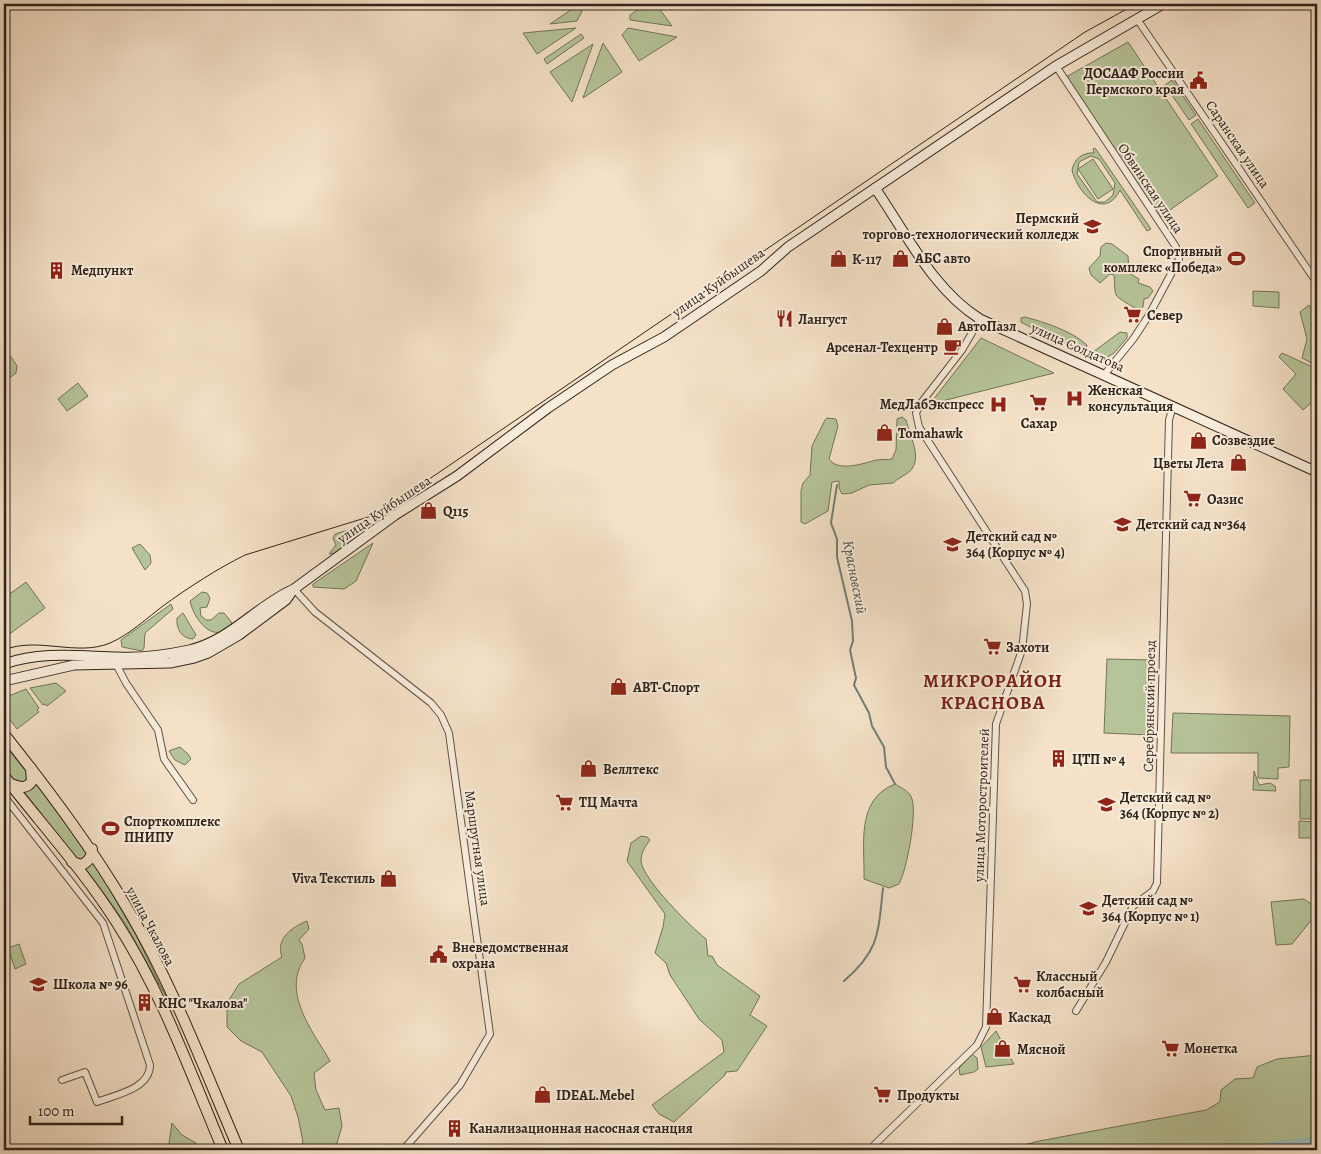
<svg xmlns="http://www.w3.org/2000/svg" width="1321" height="1154" font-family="Alegreya,serif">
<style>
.green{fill:#b6c499;stroke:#72745a;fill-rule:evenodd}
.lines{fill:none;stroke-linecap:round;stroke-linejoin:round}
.stream{stroke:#707f79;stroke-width:2}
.river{stroke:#9cbdb9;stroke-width:11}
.minor-casing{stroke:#605245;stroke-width:8}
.secondary-casing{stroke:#2f231a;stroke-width:11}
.primary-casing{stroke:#2f231a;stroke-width:12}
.minor{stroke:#f8ecdb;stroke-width:6}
.secondary{stroke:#f8ecdb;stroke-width:9}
.primary{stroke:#f4e1c7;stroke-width:10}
.tram{stroke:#2f231a;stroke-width:1}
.labels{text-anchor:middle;stroke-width:4;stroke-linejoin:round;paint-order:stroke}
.poi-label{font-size:14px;font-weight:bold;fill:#2f231a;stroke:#f8ecdb;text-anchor:start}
.street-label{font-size:14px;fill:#2f231a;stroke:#f8ecdb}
.water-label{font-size:15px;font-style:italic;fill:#50514a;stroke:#f8ecdb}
.district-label{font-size:19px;font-weight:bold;letter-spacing:1px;fill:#7a1f14;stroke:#f8ecdb}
</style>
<rect width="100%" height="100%" fill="#f4e1c7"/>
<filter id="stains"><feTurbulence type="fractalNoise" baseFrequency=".004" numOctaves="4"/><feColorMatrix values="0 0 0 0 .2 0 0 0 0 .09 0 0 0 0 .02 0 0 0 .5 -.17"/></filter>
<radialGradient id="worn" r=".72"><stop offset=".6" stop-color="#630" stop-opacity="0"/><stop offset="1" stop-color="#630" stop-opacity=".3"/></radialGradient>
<path class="green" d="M646 4H656L672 26 630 20V15Z
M578 5 582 11 577 21 550 24Z
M576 28 537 54 523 33Z
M628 28 677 37 639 61 622 35Z
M581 34 584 38 547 64 544 59Z
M1128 42 1218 176 1160 217 1066 77Z
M603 43 622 72 583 98Z
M593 44 572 102 550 72Z
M1172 80 1196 115 1189 120 1165 85Z
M1198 119 1255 203 1248 208 1191 124Z
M1095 148 1151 229 1147 231 1120 190C1104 222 1077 192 1072 170 1074 159 1083 152 1094 153L1093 149ZM1091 156 1099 159 1115 183 1113 195 1105 202H1097L1077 174 1079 162Z
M1093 159 1113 189 1098 199 1078 169Z
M1106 243 1112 244 1128 256 1129 273 1139 279 1138 283 1150 287 1153 291 1148 298 1144 299 1143 307 1139 311C1133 306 1118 299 1116 295 1114 290 1115 282 1114 275L1110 274 1100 283 1091 275 1089 268 1100 256 1101 247Z
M1253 291 1279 292V308L1253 306Z
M1309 305 1317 319V366L1302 358 1307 339 1300 312Z
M1025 317C1044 322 1072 331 1087 345L1086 349C1063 345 1041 333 1021 322V318Z
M1120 332 1127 333V338L1114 353 1103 360 1097 359 1093 352Z
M981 338 1054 373 930 404Z
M4 346 17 366 16 373 4 382Z
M1282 353 1317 369V398L1303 410 1283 389 1296 374 1279 357Z
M78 383 88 396 67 411 58 399Z
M902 417 906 420C909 435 924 459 909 472 904 476 898 478 893 483L869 485 852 493 842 494 839 488V481L832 482 828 511 805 524 801 522V491L803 483 810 475 812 446 825 420 827 418 836 419 838 426 829 459C838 472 862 464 876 460 881 459 887 460 892 459L896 450 897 419Z
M365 525 368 529 366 532 334 553 329 554 336 545 333 538 335 534Z
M373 543 356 581 344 589 313 587V584Z
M140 544 150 555 151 563 145 570 132 548Z
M26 582 45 608 4 638V584L11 593Z
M202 592 207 593 210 598 207 607 200 608 201 616 206 620H211L219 613H224L232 623C215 647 194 620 190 601Z
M171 604 173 609 145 633 144 648 142 651 122 647 121 640Z
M183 613 196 635 193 639C182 639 176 629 177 618Z
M1107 659 1152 660 1150 735 1104 733Z
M56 683 66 691 47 706 45 704 43 705 30 688Z
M26 689 39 708 37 710 39 712 17 729 4 712V698Z
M1173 713 1290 716 1289 767 1278 768V779L1258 778V753H1171Z
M4 744 28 774 25 782 15 781 4 767Z
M180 747 188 754 191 759 185 765 175 760 169 751Z
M1254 771 1259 785 1270 783 1275 786 1276 791 1253 790Z
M1300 780H1317V819H1300Z
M36 784 87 853 85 860 77 859 24 792Z
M895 784C901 788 910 791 912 799 917 815 907 869 899 884L889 888 864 879C865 845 855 800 895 784Z
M1299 821 1317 822V838H1299Z
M641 836 647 837 650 840C645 847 641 852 641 861 643 880 691 927 706 939L708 956H712L717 965 760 996 750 1015 767 1026 737 1071 726 1072 725 1075 674 1122 659 1114 652 1105 724 1052 722 1040 699 1019 670 975 666 963 655 953 663 927 665 914 627 861 631 843Z
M93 861 137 937 166 997 125 923 84 867Z
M1304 899 1317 908V913L1292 944 1276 945 1271 902Z
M307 921 309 929 299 940 302 944 305 958C281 992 312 1030 330 1061L314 1073 316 1090 325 1110 339 1108 342 1126 335 1150H300L303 1142 298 1117 291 1096 262 1052 241 1041 227 1027V1003L239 984 282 957C275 939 292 927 307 921Z
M19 944 26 964 15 969 8 948Z
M996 1031 1014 1064 986 1067 981 1047Z
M972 1054 977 1058 978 1069 974 1072 960 1075 959 1068Z
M1317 1055V1150H1005L1039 1141 1206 1110 1220 1102 1221 1090 1235 1079 1253 1078 1257 1067 1277 1059Z
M172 1123 182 1135 196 1143 195 1150H168Z"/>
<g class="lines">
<path class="stream" d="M837 485 831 523 837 539V557L852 621 853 641 850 650 856 678 854 685 869 713 872 726 884 747 886 767 895 784
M844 981C880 950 878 933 883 888"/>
<path class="river" d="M1263 1150 1272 1147 1317 1142"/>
<defs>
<path id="minor" d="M1137 19 1317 283
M1056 66 1176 247 1179 259 1149 315 1134 338 1104 375
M294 589 315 612 431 703 441 715 449 733 490 1034 460 1085 403 1150
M116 664 126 683 158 730 164 759 193 800
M4 796 103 923 150 1065C150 1089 115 1095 97 1102L85 1072 62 1080
M1076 1011 1106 962 1133 906 1153 891 1157 883 1169 420 1173 406
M869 1150 977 1045 986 1027 996 724 1022 650 1027 604 1025 591 919 427 916 413 921 403 962 350 980 319"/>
<path id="secondary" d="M875 188C906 233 933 290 980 319L1317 472
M4 664C42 651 78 656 117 657 140 658 166 655 189 650 230 641 257 605 294 589L395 515 457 476 548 408 612 365 664 337 761 271 788 247 1056 66 1163 4
M4 681 74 665 170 663 194 658 208 653 239 635 286 600 293 590"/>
<path id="primary" d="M4 734C50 792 93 849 130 913 174 988 205 1071 239 1150
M4 776C42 825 84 871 117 923 162 993 191 1074 223 1150
M11 784C20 787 26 790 32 781L31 768
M72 862 82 865C89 861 92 857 92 849"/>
</defs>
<use href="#minor" class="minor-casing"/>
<use href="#secondary" class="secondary-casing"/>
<use href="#primary" class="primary-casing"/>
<use href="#minor" class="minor"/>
<use href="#secondary" class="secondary"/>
<use href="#primary" class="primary"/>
<path class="tram" d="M4 650C37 636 77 657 110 643 129 635 147 618 163 606 189 587 217 569 245 555L378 514 1085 32 1136 4"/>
</g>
<defs>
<symbol id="civic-bare" viewBox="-9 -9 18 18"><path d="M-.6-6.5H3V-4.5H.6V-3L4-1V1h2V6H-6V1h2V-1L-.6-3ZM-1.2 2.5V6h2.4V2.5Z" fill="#8f2418" stroke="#f8ecdb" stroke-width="2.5" paint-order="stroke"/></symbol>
<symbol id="university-bare" viewBox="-9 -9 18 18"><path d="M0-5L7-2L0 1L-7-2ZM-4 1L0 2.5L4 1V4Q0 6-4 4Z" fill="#8f2418" stroke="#f8ecdb" stroke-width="2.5" paint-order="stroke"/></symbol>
<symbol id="shop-bare" viewBox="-9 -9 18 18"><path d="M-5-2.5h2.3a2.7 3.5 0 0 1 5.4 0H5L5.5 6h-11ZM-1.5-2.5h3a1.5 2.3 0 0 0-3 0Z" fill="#8f2418" stroke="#f8ecdb" stroke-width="2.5" paint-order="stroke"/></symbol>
<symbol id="stadium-bare" viewBox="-9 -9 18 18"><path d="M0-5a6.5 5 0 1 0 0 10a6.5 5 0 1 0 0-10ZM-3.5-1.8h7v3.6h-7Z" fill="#8f2418" stroke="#f8ecdb" stroke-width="2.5" paint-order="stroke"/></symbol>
<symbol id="building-bare" viewBox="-9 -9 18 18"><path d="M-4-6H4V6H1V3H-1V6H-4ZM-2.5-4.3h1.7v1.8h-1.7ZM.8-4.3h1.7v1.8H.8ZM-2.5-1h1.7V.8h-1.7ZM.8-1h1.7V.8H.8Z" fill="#8f2418" stroke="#f8ecdb" stroke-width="2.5" paint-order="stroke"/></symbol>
<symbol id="supermarket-bare" viewBox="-9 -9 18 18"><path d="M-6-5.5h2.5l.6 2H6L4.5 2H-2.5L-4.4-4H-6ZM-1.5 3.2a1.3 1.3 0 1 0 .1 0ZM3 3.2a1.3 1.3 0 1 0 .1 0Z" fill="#8f2418" stroke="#f8ecdb" stroke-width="2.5" paint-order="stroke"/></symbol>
<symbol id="restaurant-bare" viewBox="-9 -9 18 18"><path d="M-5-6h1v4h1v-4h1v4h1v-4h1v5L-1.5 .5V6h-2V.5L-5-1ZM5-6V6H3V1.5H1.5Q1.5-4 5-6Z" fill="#8f2418" stroke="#f8ecdb" stroke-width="2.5" paint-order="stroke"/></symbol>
<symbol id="cafe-bare" viewBox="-9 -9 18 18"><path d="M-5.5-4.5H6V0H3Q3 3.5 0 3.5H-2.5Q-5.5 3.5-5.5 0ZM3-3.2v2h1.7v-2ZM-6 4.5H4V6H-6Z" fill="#8f2418" stroke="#f8ecdb" stroke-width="2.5" paint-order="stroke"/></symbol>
<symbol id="hospital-bare" viewBox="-9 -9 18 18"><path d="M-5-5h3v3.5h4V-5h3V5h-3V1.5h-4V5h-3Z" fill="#8f2418" stroke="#f8ecdb" stroke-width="2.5" paint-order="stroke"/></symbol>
<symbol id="school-bare" viewBox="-9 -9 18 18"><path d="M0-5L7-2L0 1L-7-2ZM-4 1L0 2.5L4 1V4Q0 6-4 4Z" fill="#8f2418" stroke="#f8ecdb" stroke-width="2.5" paint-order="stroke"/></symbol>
</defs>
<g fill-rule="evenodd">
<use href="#civic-bare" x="1186" y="68" width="25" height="25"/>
<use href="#university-bare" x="1080" y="214" width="25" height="25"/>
<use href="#shop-bare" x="888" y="246" width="25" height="25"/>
<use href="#shop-bare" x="826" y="246" width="25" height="25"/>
<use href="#stadium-bare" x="1224" y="246" width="25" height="25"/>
<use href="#building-bare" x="44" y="258" width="25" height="25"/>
<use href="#supermarket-bare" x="1120" y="302" width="25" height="25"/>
<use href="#restaurant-bare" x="772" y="306" width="25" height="25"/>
<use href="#shop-bare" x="932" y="314" width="25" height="25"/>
<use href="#cafe-bare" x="940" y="334" width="25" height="25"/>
<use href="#hospital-bare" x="1062" y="386" width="25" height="25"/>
<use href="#supermarket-bare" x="1026" y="390" width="25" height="25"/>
<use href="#hospital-bare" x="986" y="392" width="25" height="25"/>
<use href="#shop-bare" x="872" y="420" width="25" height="25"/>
<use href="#shop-bare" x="1186" y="428" width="25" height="25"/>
<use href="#shop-bare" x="1226" y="450" width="25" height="25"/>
<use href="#supermarket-bare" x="1180" y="486" width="25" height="25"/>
<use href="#shop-bare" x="416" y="498" width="25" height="25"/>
<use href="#school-bare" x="1110" y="512" width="25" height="25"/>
<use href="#school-bare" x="940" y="532" width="25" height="25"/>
<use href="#supermarket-bare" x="980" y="634" width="25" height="25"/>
<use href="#shop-bare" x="606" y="674" width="25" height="25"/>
<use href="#building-bare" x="1046" y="746" width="25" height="25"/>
<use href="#shop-bare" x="576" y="756" width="25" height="25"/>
<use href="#supermarket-bare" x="552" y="790" width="25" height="25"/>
<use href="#school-bare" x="1094" y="792" width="25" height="25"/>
<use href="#stadium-bare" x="98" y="816" width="25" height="25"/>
<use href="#shop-bare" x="376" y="866" width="25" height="25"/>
<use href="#school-bare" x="1076" y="896" width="25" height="25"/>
<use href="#civic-bare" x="426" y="942" width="25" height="25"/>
<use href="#school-bare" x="26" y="972" width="25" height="25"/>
<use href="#supermarket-bare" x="1010" y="972" width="25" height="25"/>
<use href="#building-bare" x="132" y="990" width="25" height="25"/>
<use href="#shop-bare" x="982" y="1004" width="25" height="25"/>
<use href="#supermarket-bare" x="1158" y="1036" width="25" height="25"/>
<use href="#shop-bare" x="990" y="1036" width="25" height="25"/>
<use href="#shop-bare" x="530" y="1082" width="25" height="25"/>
<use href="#supermarket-bare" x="870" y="1082" width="25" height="25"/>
<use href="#building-bare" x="442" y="1116" width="25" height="25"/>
</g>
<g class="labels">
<g class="poi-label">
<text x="1184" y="78" text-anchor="end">ДОСААФ России<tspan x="1184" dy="16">Пермского края</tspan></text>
<text x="1079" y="223" text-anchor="end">Пермский<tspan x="1079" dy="16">торгово-технологический колледж</tspan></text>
<text x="1222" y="256" text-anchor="end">Спортивный<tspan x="1222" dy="16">комплекс «Победа»</tspan></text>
<text x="915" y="263">АБС авто</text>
<text x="852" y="264">К-117</text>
<text x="71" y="275">Медпункт</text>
<text x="1147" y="320">Север</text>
<text x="798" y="324">Лангуст</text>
<text x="958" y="331">АвтоПазл</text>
<text x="938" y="352" text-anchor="end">Арсенал-Техцентр</text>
<text x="1088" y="395">Женская<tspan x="1088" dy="16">консультация</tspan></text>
<text x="984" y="409" text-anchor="end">МедЛабЭкспресс</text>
<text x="1039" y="428" text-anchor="middle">Сахар</text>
<text x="898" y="438">Tomahawk</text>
<text x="1212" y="445">Созвездие</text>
<text x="1224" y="468" text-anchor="end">Цветы Лета</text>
<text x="1207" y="504">Оазис</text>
<text x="443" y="516">Q115</text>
<text x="1136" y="529">Детский сад №364</text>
<text x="966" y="541">Детский сад №<tspan x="966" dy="16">364 (Корпус № 4)</tspan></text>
<text x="1006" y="652">Захоти</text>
<text x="633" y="692">АВТ-Спорт</text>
<text x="1072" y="764">ЦТП № 4</text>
<text x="603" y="774">Веллтекс</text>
<text x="1120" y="802">Детский сад №<tspan x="1120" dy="16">364 (Корпус № 2)</tspan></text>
<text x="579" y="807">ТЦ Мачта</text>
<text x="124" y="826">Спорткомплекс<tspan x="124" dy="16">ПНИПУ</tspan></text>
<text x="375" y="883" text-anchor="end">Viva Текстиль</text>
<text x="1102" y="905">Детский сад №<tspan x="1102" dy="16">364 (Корпус № 1)</tspan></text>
<text x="452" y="952">Вневедомственная<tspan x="452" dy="16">охрана</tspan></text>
<text x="1036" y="981">Классный<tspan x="1036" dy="16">колбасный</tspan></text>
<text x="53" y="989">Школа № 96</text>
<text x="158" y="1008">КНС "Чкалова"</text>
<text x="1008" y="1022">Каскад</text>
<text x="1184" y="1053">Монетка</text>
<text x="1017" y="1054">Мясной</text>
<text x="556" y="1100">IDEAL.Mebel</text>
<text x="897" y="1100">Продукты</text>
<text x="469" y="1133">Канализационная насосная станция</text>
</g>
<g class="street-label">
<text transform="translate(1238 144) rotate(56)" y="5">Саранская улица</text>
<text transform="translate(1151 188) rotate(56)" y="5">Обвинская улица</text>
<text transform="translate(718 282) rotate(-35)" y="5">улица Куйбышева</text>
<text transform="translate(1078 347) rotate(24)" y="5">улица Солдатова</text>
<text transform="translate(384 509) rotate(-34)" y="5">улица Куйбышева</text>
<text transform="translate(1149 706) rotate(-89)" y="5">Серебрянский проезд</text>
<text transform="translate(981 805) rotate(-88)" y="5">улица Моторостроителей</text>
<text transform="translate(478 848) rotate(82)" y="5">Маршрутная улица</text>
<text transform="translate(151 926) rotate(62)" y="5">улица Чкалова</text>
</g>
<g class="water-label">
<text transform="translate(855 577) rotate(79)" y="5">Красновский</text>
</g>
<g class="district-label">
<text x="993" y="687">МИКРОРАЙОН<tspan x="993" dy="22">КРАСНОВА</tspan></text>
</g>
</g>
<rect width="1321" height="1154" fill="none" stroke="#f4e1c7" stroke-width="20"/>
<rect x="5" y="5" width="1311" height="1144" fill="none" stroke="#2f231a" stroke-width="2.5"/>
<rect x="10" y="10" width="1301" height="1134" fill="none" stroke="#2f231a"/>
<path d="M30 1116v8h92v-8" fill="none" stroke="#2f231a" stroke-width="2.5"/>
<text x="38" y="1116" font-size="15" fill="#2f231a" stroke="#f8ecdb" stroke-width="4" paint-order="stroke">100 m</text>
<rect width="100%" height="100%" filter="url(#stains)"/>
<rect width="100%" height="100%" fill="url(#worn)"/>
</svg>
